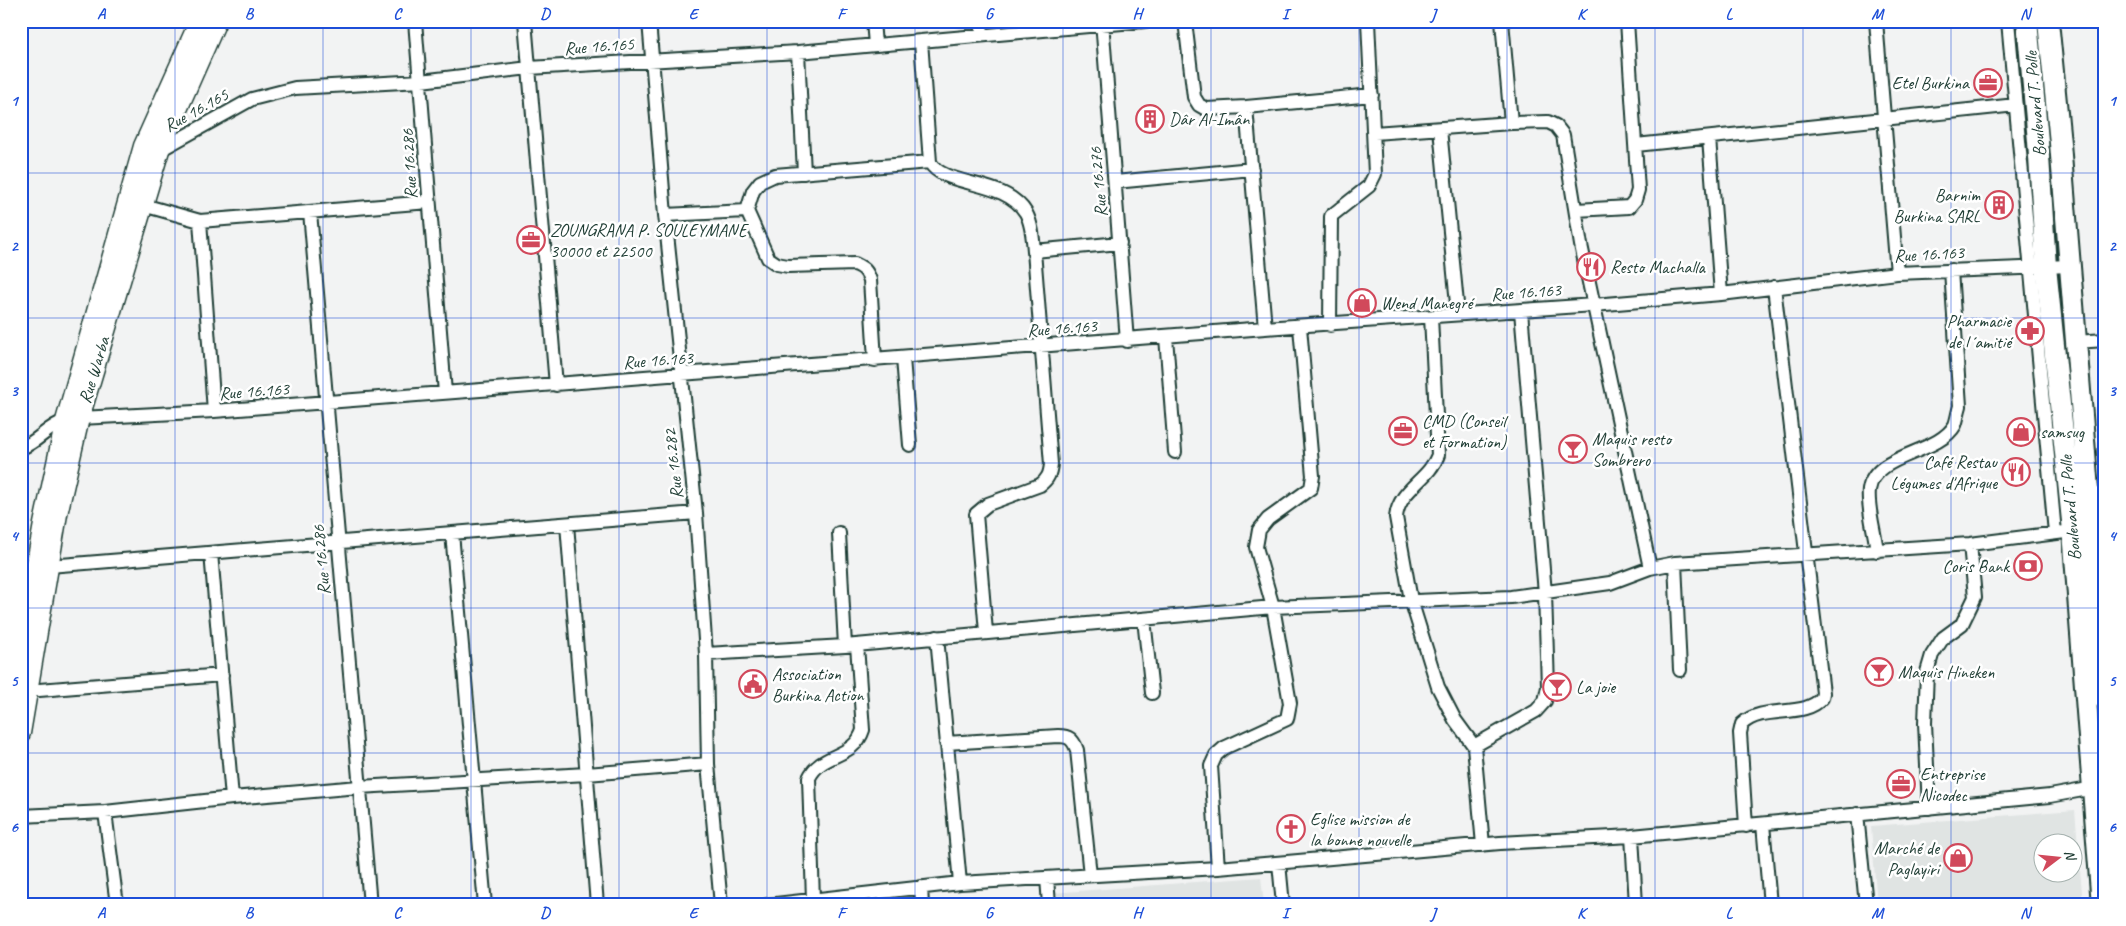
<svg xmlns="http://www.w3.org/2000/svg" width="2126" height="926" font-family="Caveat,sans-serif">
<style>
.built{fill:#e0e4e3;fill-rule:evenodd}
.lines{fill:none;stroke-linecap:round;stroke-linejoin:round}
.minor-casing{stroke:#1f3d34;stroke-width:16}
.secondary-casing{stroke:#1f3d34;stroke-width:21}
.trunk-casing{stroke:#1f3d34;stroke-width:24}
.minor{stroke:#fff;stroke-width:12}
.secondary{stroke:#fff;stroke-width:18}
.trunk{stroke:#fff;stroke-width:20}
.grid{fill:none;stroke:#1d4ed8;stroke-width:1;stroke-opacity:0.55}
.labels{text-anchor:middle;stroke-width:5;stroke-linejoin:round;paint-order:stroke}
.street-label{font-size:18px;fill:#1f3d34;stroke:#fff}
.poi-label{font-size:18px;fill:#1f3d34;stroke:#fff;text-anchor:start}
.neatline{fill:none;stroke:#1d4ed8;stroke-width:2}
.grid-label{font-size:16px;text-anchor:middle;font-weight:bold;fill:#1d4ed8}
</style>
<rect width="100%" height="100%" fill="#f2f3f3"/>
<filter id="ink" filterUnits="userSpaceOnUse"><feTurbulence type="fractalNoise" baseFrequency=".02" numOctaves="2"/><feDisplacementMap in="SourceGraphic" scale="10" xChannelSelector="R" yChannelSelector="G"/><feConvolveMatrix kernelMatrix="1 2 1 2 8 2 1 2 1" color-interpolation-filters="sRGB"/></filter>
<g filter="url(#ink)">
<path class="built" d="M2075 810 2083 905H1877L1871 826ZM2044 844H2074V874H2044Z
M1261 877 1264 905H1053L1052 893Z"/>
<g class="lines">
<defs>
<path id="minor" d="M415 21 445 393
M525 21 556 385
M649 21 665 215 696 513 706 654 708 764 721 905
M873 21 875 45
M981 21 982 35
M1102 21 1127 341
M1185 21 1194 97 1199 105 1206 109 1246 107 1372 95
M1502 21 1511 123
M1876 21 1897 273
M2008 21 2055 533
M921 41 930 162C943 188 1005 178 1026 213 1032 224 1033 239 1034 251L1051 464C1050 474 1048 479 1040 485L988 504 976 514 986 632
M798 52 804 173
M1246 107 1265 328
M1440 129 1458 314
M1374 133 1511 123 1548 122 1556 126 1563 135 1581 245 1650 568
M1709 138 1721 294
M1636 145 2016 105
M160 150 252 99 295 88 421 81 529 68 798 52 1145 21
M1115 182 1252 169
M143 205 200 221 429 202
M1576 210 1629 207 1635 200 1638 190 1627 21
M310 212 370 905
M665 215 747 211
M200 221 214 411
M1034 251 1120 243
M1431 317 1438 455C1429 480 1399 489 1396 517L1411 600 1438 687 1455 720 1474 746 1483 845
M1330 325 1331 216 1369 186 1375 174 1368 21
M1166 337 1175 452
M2076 342 2105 340
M903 358 910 445
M875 360 870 280C867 271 864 268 855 264L788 266 777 264 768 258 747 211 753 191 760 182 775 175 930 162
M80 418 214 411 1265 328 1594 305 1721 294 1897 273 2069 266
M21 448C38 442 48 426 65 421
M567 524 597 905
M452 533 485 905
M839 533 845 646
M1877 551C1875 533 1867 507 1869 490 1874 453 1938 455 1955 425 1957 420 1958 412 1960 406L1951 270
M211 553 232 798
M1675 563 1680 670
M49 566 696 513
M1144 619 1152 693
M937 637 960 883
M706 654 845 646 1273 607 1511 597 1610 583 1650 568 1675 563 1970 544 2073 531
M27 691 222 675
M946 743 1058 736C1069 736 1073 739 1077 750L1090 875
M1474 746 1536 711 1545 701 1548 687 1545 593 1521 311
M1929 808 1925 723 1927 672 1932 655 1943 638 1962 624 1975 597 1970 544
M105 812 117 905
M1857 814 1866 905
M21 816 105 812 232 798 359 787 587 774 708 764
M1763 824 1770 905
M1746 826 1740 733 1742 724C1763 704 1804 719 1822 698L1823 693 1774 287
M1632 836 1636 905
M1279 863 1283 905
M1218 868 1211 766 1216 755 1224 748 1287 719 1290 703 1273 607 1256 547 1259 530 1268 519 1311 488 1313 476 1300 327
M1047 878 1049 905
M921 887 922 905
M813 900 809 778C821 752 854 759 863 730L857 645
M767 905 960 883 1218 868 1500 843 1632 836 2050 796 2105 786"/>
<path id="secondary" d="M21 646 43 524 65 421 143 146 199 21
M21 733 58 514 80 418 160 150 217 21"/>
<path id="trunk" d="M2027 21 2038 141 2046 267 2073 531 2102 905
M2048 21 2060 143 2105 700"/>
</defs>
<use href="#minor" class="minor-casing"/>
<use href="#secondary" class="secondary-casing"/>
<use href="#trunk" class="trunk-casing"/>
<use href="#minor" class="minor"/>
<use href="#secondary" class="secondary"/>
<use href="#trunk" class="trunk"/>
</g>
</g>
<path class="grid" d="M175 21V905M323 21V905M471 21V905M619 21V905M767 21V905M915 21V905M1063 21V905M1211 21V905M1359 21V905M1507 21V905M1655 21V905M1803 21V905M1951 21V905M21 173H2105M21 318H2105M21 463H2105M21 608H2105M21 753H2105"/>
<defs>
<symbol id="office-ring" viewBox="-11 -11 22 22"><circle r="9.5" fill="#fff" stroke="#d1495b" stroke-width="1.5"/><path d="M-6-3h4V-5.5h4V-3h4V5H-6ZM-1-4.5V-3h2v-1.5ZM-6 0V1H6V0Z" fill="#d1495b"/></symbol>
<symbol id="building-ring" viewBox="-11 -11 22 22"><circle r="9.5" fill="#fff" stroke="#d1495b" stroke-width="1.5"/><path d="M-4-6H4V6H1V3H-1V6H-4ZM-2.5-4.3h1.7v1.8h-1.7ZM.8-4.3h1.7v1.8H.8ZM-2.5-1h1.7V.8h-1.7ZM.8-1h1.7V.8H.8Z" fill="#d1495b"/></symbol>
<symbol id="restaurant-ring" viewBox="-11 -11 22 22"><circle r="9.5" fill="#fff" stroke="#d1495b" stroke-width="1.5"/><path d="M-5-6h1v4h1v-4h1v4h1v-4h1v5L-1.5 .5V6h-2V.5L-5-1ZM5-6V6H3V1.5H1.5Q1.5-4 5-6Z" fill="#d1495b"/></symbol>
<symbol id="shop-ring" viewBox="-11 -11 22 22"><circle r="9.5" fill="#fff" stroke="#d1495b" stroke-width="1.5"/><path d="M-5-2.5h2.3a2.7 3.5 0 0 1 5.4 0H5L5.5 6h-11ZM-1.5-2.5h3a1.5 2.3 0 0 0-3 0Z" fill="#d1495b"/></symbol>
<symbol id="pharmacy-ring" viewBox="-11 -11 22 22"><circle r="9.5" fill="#fff" stroke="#d1495b" stroke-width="1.5"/><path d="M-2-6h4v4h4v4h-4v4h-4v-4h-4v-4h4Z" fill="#d1495b"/></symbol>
<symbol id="bar-ring" viewBox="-11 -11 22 22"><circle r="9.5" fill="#fff" stroke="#d1495b" stroke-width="1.5"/><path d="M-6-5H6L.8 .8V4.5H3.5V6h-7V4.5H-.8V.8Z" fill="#d1495b"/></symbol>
<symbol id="bank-ring" viewBox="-11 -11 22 22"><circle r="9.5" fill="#fff" stroke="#d1495b" stroke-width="1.5"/><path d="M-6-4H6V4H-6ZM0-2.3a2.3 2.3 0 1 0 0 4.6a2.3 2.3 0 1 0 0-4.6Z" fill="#d1495b"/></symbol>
<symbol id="civic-ring" viewBox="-11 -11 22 22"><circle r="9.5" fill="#fff" stroke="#d1495b" stroke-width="1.5"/><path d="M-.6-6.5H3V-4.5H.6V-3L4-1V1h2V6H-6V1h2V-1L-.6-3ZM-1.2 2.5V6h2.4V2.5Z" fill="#d1495b"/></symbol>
<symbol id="church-ring" viewBox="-11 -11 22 22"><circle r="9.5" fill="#fff" stroke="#d1495b" stroke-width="1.5"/><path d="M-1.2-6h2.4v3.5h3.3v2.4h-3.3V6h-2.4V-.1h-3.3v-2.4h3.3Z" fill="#d1495b"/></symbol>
</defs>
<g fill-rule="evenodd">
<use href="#office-ring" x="1972" y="67" width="32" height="32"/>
<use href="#building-ring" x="1134" y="103" width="32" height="32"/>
<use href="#building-ring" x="1983" y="189" width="32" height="32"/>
<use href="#office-ring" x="515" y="224" width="32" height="32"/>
<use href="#restaurant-ring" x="1575" y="251" width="32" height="32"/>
<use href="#shop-ring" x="1346" y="287" width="32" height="32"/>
<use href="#pharmacy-ring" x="2014" y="315" width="32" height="32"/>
<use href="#office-ring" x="1387" y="415" width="32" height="32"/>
<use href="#shop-ring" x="2005" y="416" width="32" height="32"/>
<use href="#bar-ring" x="1557" y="433" width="32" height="32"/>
<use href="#restaurant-ring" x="2000" y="456" width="32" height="32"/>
<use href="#bank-ring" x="2012" y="550" width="32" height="32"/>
<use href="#bar-ring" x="1863" y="656" width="32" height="32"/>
<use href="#civic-ring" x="737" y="668" width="32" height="32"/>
<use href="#bar-ring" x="1541" y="671" width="32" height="32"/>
<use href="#office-ring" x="1885" y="768" width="32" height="32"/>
<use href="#church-ring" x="1275" y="813" width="32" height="32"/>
<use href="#shop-ring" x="1942" y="842" width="32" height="32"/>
</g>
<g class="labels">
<g class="street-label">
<text transform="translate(599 46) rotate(-4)" y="6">Rue 16.165</text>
<text transform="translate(2035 104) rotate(-95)" y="6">Boulevard T. Polle</text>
<text transform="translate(196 110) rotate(-29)" y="6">Rue 16.165</text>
<text transform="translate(409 164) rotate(-93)" y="6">Rue 16.286</text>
<text transform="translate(1098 182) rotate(-95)" y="6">Rue 16.276</text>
<text transform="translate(1929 254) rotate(-3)" y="6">Rue 16.163</text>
<text transform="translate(1526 292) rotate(-4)" y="6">Rue 16.163</text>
<text transform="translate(1062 328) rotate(-4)" y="6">Rue 16.163</text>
<text transform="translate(658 360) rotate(-4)" y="6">Rue 16.163</text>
<text transform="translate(94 370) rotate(-73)" y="6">Rue Warba</text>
<text transform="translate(254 391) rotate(-4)" y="6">Rue 16.163</text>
<text transform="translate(673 464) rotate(-96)" y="6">Rue 16.282</text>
<text transform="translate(2070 508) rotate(-95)" y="6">Boulevard T. Polle</text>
<text transform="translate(321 560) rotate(-95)" y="6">Rue 16.286</text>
</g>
<g class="poi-label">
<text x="1969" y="89" text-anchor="end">Etel Burkina</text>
<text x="1169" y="125">Dâr Al-Imân</text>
<text x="1980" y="201" text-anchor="end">Barnim<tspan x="1980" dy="21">Burkina SARL</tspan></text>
<text x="550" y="236">ZOUNGRANA P. SOULEYMANE<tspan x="550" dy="21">30000 et 22500</tspan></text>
<text x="1610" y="273">Resto Machalla</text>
<text x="1381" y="309">Wend Manegré</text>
<text x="2011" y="327" text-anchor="end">Pharmacie<tspan x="2011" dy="21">de l´amitié</tspan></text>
<text x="1422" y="427">CMD (Conseil<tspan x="1422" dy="21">et Formation)</tspan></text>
<text x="2040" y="438">samsug</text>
<text x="1592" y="445">Maquis resto<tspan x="1592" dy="21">Sombrero</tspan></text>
<text x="1997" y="468" text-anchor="end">Café Restau<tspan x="1997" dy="21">Légumes d'Afrique</tspan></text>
<text x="2009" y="572" text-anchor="end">Coris Bank</text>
<text x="1898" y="678">Maquis Hineken</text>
<text x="772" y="680">Association<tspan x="772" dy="21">Burkina Action</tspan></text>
<text x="1576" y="693">La joie</text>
<text x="1920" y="780">Entreprise<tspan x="1920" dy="21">Nicodec</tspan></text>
<text x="1310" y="825">Eglise mission de<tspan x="1310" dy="21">la bonne nouvelle</tspan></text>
<text x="1939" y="854" text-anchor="end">Marché de<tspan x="1939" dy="21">Paglayiri</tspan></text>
</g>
</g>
<rect width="2126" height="926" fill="none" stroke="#fff" stroke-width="55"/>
<g transform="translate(2058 858) rotate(74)"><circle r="24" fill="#ffffff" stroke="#a5b1ae"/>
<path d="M0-4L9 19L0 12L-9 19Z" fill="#d1495b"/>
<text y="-8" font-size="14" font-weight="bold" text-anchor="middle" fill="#1f3d34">N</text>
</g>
<rect x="28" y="28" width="2070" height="870" class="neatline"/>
<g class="grid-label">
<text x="101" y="19">A</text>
<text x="249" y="19">B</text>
<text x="397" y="19">C</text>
<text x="545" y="19">D</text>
<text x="693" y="19">E</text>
<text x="841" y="19">F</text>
<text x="989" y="19">G</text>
<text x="1137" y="19">H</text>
<text x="1285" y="19">I</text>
<text x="1433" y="19">J</text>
<text x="1581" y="19">K</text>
<text x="1729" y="19">L</text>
<text x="1877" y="19">M</text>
<text x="2025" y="19">N</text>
<text x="14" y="106">1</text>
<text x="2112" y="106">1</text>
<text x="14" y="251">2</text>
<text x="2112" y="251">2</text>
<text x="14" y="396">3</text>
<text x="2112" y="396">3</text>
<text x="14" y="541">4</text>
<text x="2112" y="541">4</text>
<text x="14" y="686">5</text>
<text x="2112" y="686">5</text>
<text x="14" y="832">6</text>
<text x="2112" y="832">6</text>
<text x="101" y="918">A</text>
<text x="249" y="918">B</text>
<text x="397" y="918">C</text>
<text x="545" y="918">D</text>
<text x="693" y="918">E</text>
<text x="841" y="918">F</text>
<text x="989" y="918">G</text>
<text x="1137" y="918">H</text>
<text x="1285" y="918">I</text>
<text x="1433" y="918">J</text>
<text x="1581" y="918">K</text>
<text x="1729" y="918">L</text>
<text x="1877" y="918">M</text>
<text x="2025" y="918">N</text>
</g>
</svg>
